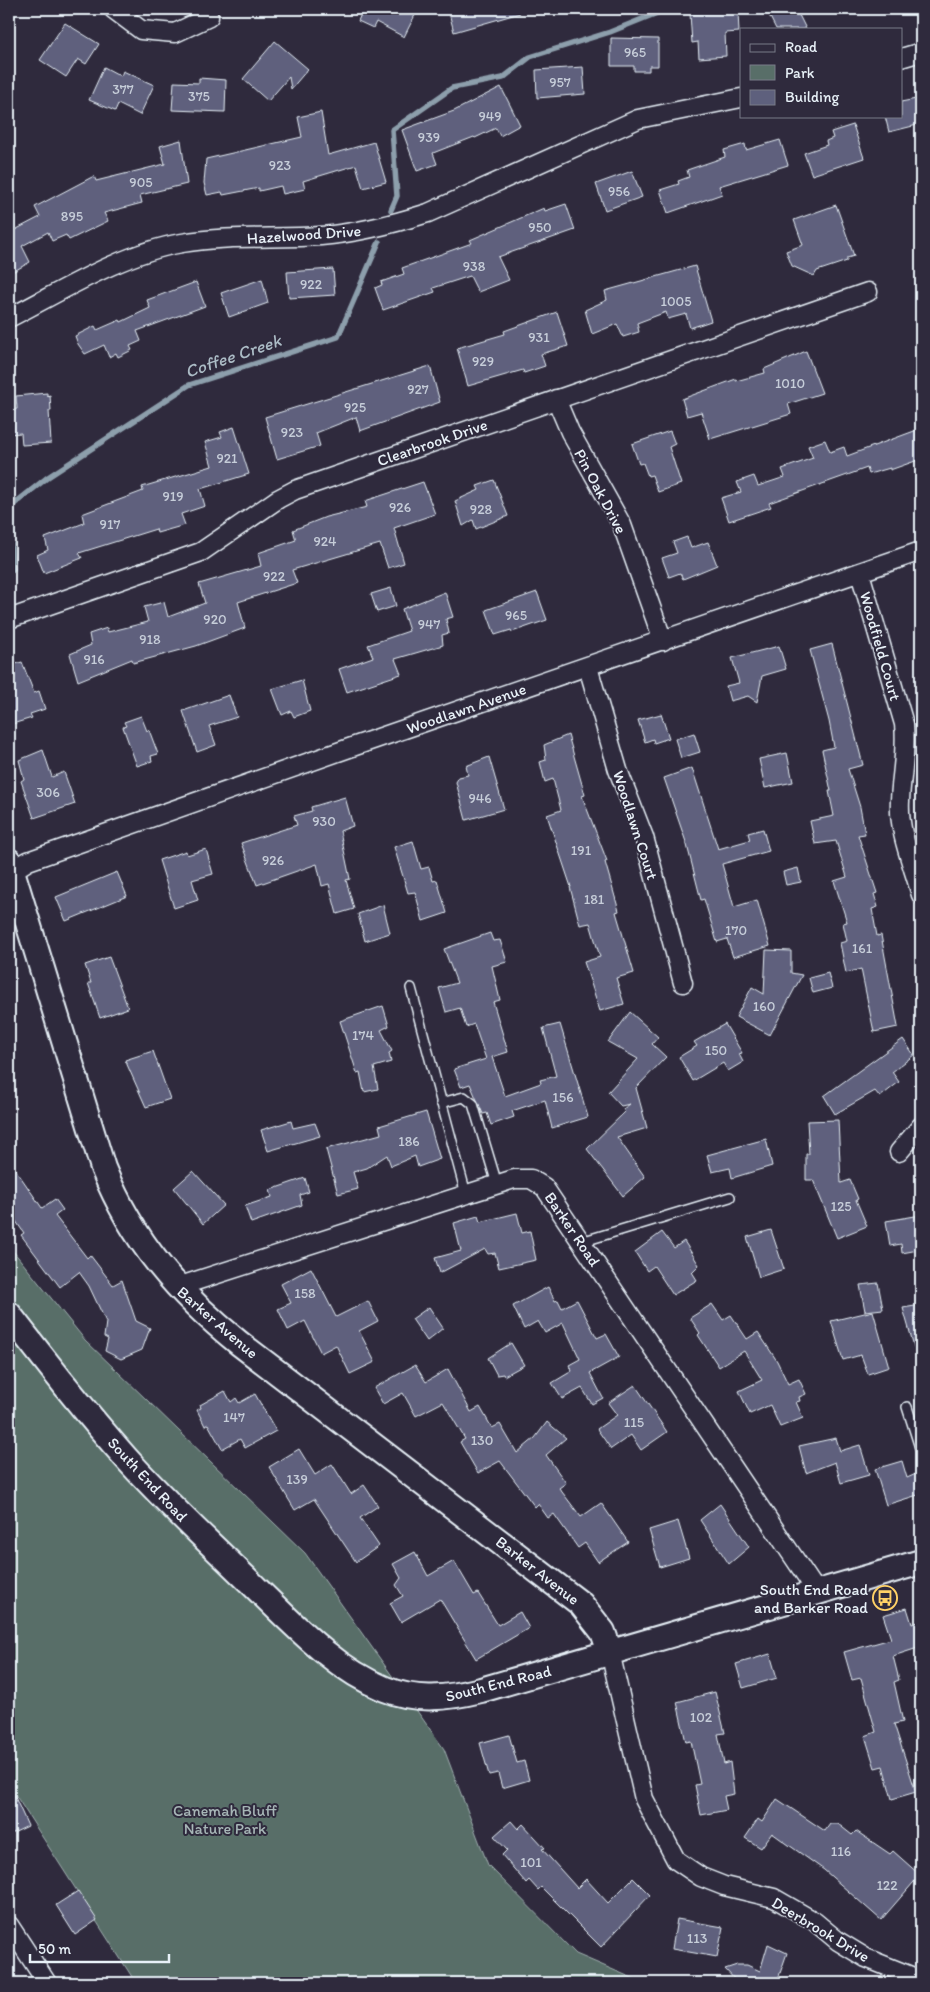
<svg xmlns="http://www.w3.org/2000/svg" width="930" height="1992" font-family="Itim,sans-serif">
<style>
.green{fill:#586e68;stroke:#a0b0b0}
.lines{fill:none;stroke-linecap:round;stroke-linejoin:round}
.stream{stroke:#8d9fac;stroke-width:5.5}
.building{fill:#5e607d;stroke:#e8f1f8}
.lane-casing{stroke:#e8f1f8;stroke-width:12}
.street-casing{stroke:#e8f1f8;stroke-width:21}
.secondary-casing{stroke:#e8f1f8;stroke-width:28}
.lane{stroke:#2f2a3d;stroke-width:9}
.street{stroke:#2f2a3d;stroke-width:18}
.secondary{stroke:#2f2a3d;stroke-width:24}
.labels{text-anchor:middle;stroke-width:4;stroke-linejoin:round;paint-order:stroke}
.number-label{font-size:14px;fill:#c6cdd9}
.street-label{font-size:16px;fill:#e8f1f8;stroke:#2f2a3d}
.poi-label{font-size:16px;fill:#e8f1f8;stroke:#2f2a3d;text-anchor:end}
.park-label{font-size:16px;fill:#a7b6b7;stroke:#2f2a3d}
.water-label{font-size:18px;font-style:italic;fill:#abbbc5;stroke:#2f2a3d}
</style>
<rect width="100%" height="100%" fill="#2f2a3d"/>
<filter id="ink" filterUnits="userSpaceOnUse"><feTurbulence type="fractalNoise" baseFrequency=".02" numOctaves="2"/><feDisplacementMap in="SourceGraphic" scale="10" xChannelSelector="R" yChannelSelector="G"/><feConvolveMatrix kernelMatrix="1 2 1 2 8 2 1 2 1" color-interpolation-filters="sRGB"/></filter>
<g filter="url(#ink)">
<path class="green" d="M9 1246 85 1340 305 1553 444 1749 488 1865 576 1954 644 1983H136L9 1785Z"/>
<g class="lines">
<path class="stream" d="M391 210 397 196 392 130 452 88 503 78 530 57 610 32 667 9
M9 508 48 477 189 385 338 337 379 242
M9 521 13 569 9 571"/>
</g>
<path class="building" d="M352 9H418L404 37 376 22 373 28 358 21 361 14Z
M448 9H519L520 13 454 32Z
M766 9H796L806 29H776Z
M738 11 739 32 725 33 726 56 699 58 698 42 692 43 690 14Z
M65 23 99 44 86 64 78 59 66 77 40 60Z
M611 38 658 39V66H649V71H634V66H611Z
M275 41 308 69 291 89 289 77 268 101 243 79Z
M104 67 121 76 123 71 154 85 140 115 118 104 115 111 89 100Z
M583 67 585 94 537 98 536 70Z
M199 78 226 80 225 112 172 110 174 82 199 83Z
M501 87 520 125 500 136 496 128 475 138 474 137 433 153 437 164 417 171 402 130 454 111Z
M921 98V124L889 132 885 116H901V102Z
M321 112 328 155 374 142 386 182 363 188 356 165 303 181 305 189 283 194 281 186 259 191V188L223 195 222 192 207 195 204 183 206 159 302 137 298 117Z
M853 125 864 158 812 175 804 153 827 145 826 141 833 138 831 132Z
M181 140 187 184 140 195 142 203 104 213 108 221 69 240 66 235 52 241 48 232 22 246 30 262 9 274V222L13 231 40 217 35 207 94 176 96 181 165 164 160 146Z
M780 140 788 165 719 186 722 194 668 213 660 190 679 184 678 181 689 177 687 170 725 157 724 150 745 144 746 150Z
M632 171 642 197 605 210 596 184Z
M566 204 575 230 498 257 509 280 478 292 470 276 433 288 435 292 383 310 375 288 382 285 381 282 404 274 402 268 472 243 470 240 544 208 545 211Z
M836 205 854 256 847 258V261L817 271 814 276 792 266 786 251 803 245 794 220Z
M695 266 711 321 690 328 686 314 668 319 666 312 637 323 639 332 623 337 617 324 592 334 585 310 607 300 605 291Z
M333 269 335 295 289 298 287 272Z
M262 279 268 303 229 317 221 293Z
M196 282 205 306 137 331 141 341 130 346 132 350 118 357 116 353 109 357 104 345 85 354 78 344 75 336 95 326 97 330 120 320 121 322 150 308 147 300Z
M557 312 568 346 541 354 545 366 524 373 523 370 468 386 457 348 505 334 504 331Z
M806 351 822 393 788 404 791 414 710 439 701 412 687 416 682 399 736 379V381L765 373 764 369Z
M430 366 440 402 360 431 356 417 316 433 320 446 277 459 265 417Z
M47 393V396L50 395 51 411H49L51 443 22 445 21 433 9 434V410L17 409 16 396Z
M234 427 249 474 200 489 205 506 181 514 185 525 157 533 156 529 79 553 82 558 44 573 37 555 48 550 45 538 84 523 82 514 143 491 142 487 212 466 205 442 222 437 220 432Z
M917 430 921 441V459L890 470V468L869 474 867 468 769 503 771 507 729 521 721 498 741 492 737 482 754 476 758 486 785 477 782 469 813 458 808 446 825 440 830 452 844 447 847 456Z
M670 431 675 444 669 447 681 484 658 492 652 475 648 476 643 463 639 464 632 444Z
M494 480 508 516 476 529 473 520 463 526 455 501 479 490 477 486Z
M423 482 435 514 394 528 404 563 388 568 380 544 292 570 297 583 238 602 245 628 196 646 133 663 132 659 78 681 70 654 91 645 89 634 107 628 108 632 148 622 144 607 164 602 168 617 205 603 199 584 261 566 258 553 296 540 293 530 326 517 367 507 365 501Z
M687 537 691 548 708 542 717 565 683 579 680 573 669 577 662 558 677 553 673 542Z
M391 588 396 606 377 612 371 594Z
M445 592 453 617 446 619 449 633 442 635 443 645 395 659 401 674 347 692 339 669 373 657 368 645 409 631 402 609Z
M537 592 547 620 512 632 511 630 495 635 486 610Z
M832 644 863 765 848 769 860 807 865 834 858 835 877 893 874 894 878 907 872 909 877 936 881 935 898 1027 874 1032 861 969 846 973 840 943 847 941 843 923 847 922 834 881 847 877 836 841 815 844 810 821 834 816 829 791H831L822 750 834 747 829 721 810 650Z
M779 646 786 669 762 676 757 702 748 696 730 701 726 686 739 683 732 658Z
M22 662 34 693 39 691 45 709 30 714 32 718 9 725V666Z
M302 680 310 711 294 717 291 711 282 715 272 689Z
M229 695 237 717 209 726 216 745 197 752 183 711Z
M661 714 669 738 654 743 653 739 645 742 638 720Z
M141 716 147 731 149 730 158 754 151 756 152 761 137 766 123 727 126 726 124 722Z
M694 733 700 752 681 758 675 739Z
M568 735 585 795 582 796 607 861 605 862 619 911 616 912 634 973 616 978 624 1004 600 1011 584 962 600 957 590 923 580 925 570 887H571L547 815 561 810 553 779 545 782 540 762 546 760 544 745Z
M43 750 52 777 64 772 75 804 34 818 21 781 24 779 19 760Z
M787 753 793 782 765 788 759 759Z
M489 757 504 809 466 820 456 782 459 777 468 775 466 766Z
M692 768 718 849 750 840 748 833 763 829 769 851 722 864 734 907 757 900 770 946 733 957 727 939 717 942 704 899 701 900 687 845 664 778Z
M345 797 353 826 340 831 350 879 346 880 354 909 337 914 329 884 322 886 317 864 257 885 241 843 297 825 294 816 312 811 311 807Z
M413 841 421 869 429 867 433 881 437 880 447 913 423 921 415 892 408 893 394 847Z
M206 849 213 874 192 880 198 900 174 908 159 860 186 851 187 855Z
M798 868 801 882 786 885 783 872Z
M117 872 127 896 66 921 56 897Z
M383 905 390 933 365 941 358 914Z
M490 933 493 941 500 940 507 962 492 966 500 1000 493 1002 508 1052 492 1057 505 1096 541 1083 540 1080 556 1076 543 1028 560 1024 588 1117 552 1128 545 1100 512 1111 514 1117 491 1125 487 1113 483 1114 470 1084 461 1087 454 1069 486 1059 474 1024 466 1027 460 1008 446 1012 439 988 457 983 444 949Z
M766 950 791 951V973L802 975 770 1035 736 1017 752 987 764 994Z
M109 957 128 1008 100 1018 88 983H91L85 965Z
M828 973 832 988 813 993 809 978Z
M383 1006 389 1026 381 1030 392 1051 389 1053 391 1062 374 1067 378 1089 364 1092 360 1072 357 1073 340 1021Z
M630 1012 658 1037 652 1044 666 1057 636 1088 647 1128 617 1137 645 1177 623 1196 587 1149 625 1112 623 1109 630 1104 621 1106 608 1092 638 1059 608 1042Z
M725 1024 742 1053 739 1054 743 1062 728 1071 723 1063 693 1081 679 1057 697 1046 694 1042Z
M903 1039 914 1055 892 1072 899 1082 880 1097 875 1091 835 1114 824 1096Z
M153 1051 170 1099 146 1107 125 1060Z
M426 1112 440 1159 418 1167 415 1156 391 1166 387 1155 367 1168 353 1172 358 1189 338 1194 326 1149 381 1134 379 1126Z
M838 1120 841 1183 850 1180 858 1199 856 1200 867 1226 837 1238 813 1180H806V1154H809L807 1121Z
M291 1121 293 1128 315 1123 320 1136 268 1151 261 1130Z
M766 1139 772 1166 732 1178 730 1168 712 1172 707 1155Z
M9 1160 42 1208 55 1199 63 1210 55 1216 87 1258 90 1255 113 1285 122 1280 136 1321 150 1328 142 1350 121 1359 105 1351 108 1339 104 1337 106 1322 89 1286 79 1272 60 1287 21 1235 24 1233 9 1211Z
M193 1171 224 1205 203 1224 174 1188Z
M305 1178 309 1192 300 1195 302 1205 251 1223 245 1206 272 1197 270 1190Z
M517 1213 522 1233 530 1231 536 1260 499 1268 495 1253 488 1254 485 1249 440 1273 435 1258 461 1251 454 1223 478 1216 480 1222Z
M921 1215V1241L917 1242 918 1250 902 1253 901 1244 890 1246 886 1221Z
M771 1230 784 1269 759 1277 747 1237Z
M662 1232 674 1248 684 1241 699 1265 692 1272 697 1280 673 1295 654 1266 647 1271 635 1252Z
M311 1268 336 1317 368 1301 378 1321 359 1331 375 1362 350 1374 336 1345 321 1353 305 1321 288 1330 278 1309 291 1303 281 1284Z
M878 1283 883 1309 865 1311 860 1285Z
M548 1287 555 1301 558 1300 562 1308 577 1300 597 1338 606 1334 619 1357 590 1373 603 1398 592 1404 582 1388 562 1399 552 1383 572 1371 569 1365 580 1359 563 1323 545 1333 538 1321 524 1329 513 1306Z
M712 1304 723 1320 731 1315 747 1339 758 1332 777 1361 788 1384 799 1379 806 1394 799 1397 800 1401 796 1402 803 1418 780 1427 770 1405 750 1414 739 1391 762 1380 744 1351 719 1367 698 1335 700 1333 690 1318Z
M921 1305V1356L917 1357 903 1308Z
M429 1307 443 1328 427 1341 412 1319Z
M873 1311 889 1367 868 1374 861 1355 843 1360 831 1321Z
M511 1343 524 1365 504 1376 503 1374 497 1375 488 1358Z
M415 1365 426 1382 448 1369 471 1412 480 1407 492 1428 500 1424 517 1453 535 1438 547 1422 566 1438 546 1455 566 1483 559 1488 581 1517 601 1503 628 1542 598 1562 585 1543 578 1548 554 1514 548 1518 538 1504 535 1507 500 1461 478 1473 460 1442 465 1439 443 1402 416 1416 403 1393 383 1404 374 1388Z
M635 1385 667 1432 641 1450 631 1435 611 1449 597 1429 617 1415 608 1403Z
M225 1391 231 1402 236 1398 239 1403 255 1394 276 1431 245 1448 240 1439 222 1449 208 1424 205 1426 197 1410 201 1408 200 1405Z
M836 1438 840 1451 860 1445 869 1475 841 1483 835 1462 806 1473 799 1446Z
M299 1449 315 1475 332 1464 351 1494 364 1485 378 1506 360 1518 379 1546 356 1562 314 1499 295 1510 269 1467Z
M902 1461 907 1478 916 1474 921 1494 886 1505 875 1469Z
M720 1504 749 1547 729 1564 700 1520Z
M678 1521 689 1558 660 1567 649 1530Z
M415 1552 428 1576 454 1561 474 1595 478 1593 498 1625 520 1612 529 1628 476 1659 440 1599 401 1622 390 1603 403 1596 396 1585 401 1578 393 1564Z
M907 1608 912 1624 921 1621V1647L893 1656 899 1680 894 1682 903 1722 894 1724 916 1792 892 1799 883 1766 875 1768 865 1736 876 1732 861 1678 852 1680 844 1652 891 1639 883 1615Z
M770 1654 777 1678 743 1688 736 1664Z
M715 1692 725 1733 718 1734 724 1764 730 1762 734 1794 724 1796 727 1810 701 1815 695 1785 700 1784 691 1741 686 1742 677 1702Z
M509 1735 517 1763 524 1761 529 1780 502 1788 498 1773 489 1775 480 1743Z
M9 1784 28 1826 9 1835Z
M777 1799 825 1831 830 1824H838L852 1835 856 1831 890 1854 893 1851 920 1875 881 1920 824 1870 772 1833 761 1848 745 1838 758 1819 762 1822Z
M511 1821 518 1829 523 1824 545 1848 542 1849 577 1888 586 1879 608 1903 633 1878 650 1895 601 1947 541 1887 538 1890 529 1880 526 1883 502 1855 507 1850 494 1836Z
M78 1891 97 1920 75 1935 56 1905Z
M677 1919 723 1927 717 1957 672 1949Z
M768 1944 787 1953 778 1979 788 1983H738L725 1969 737 1965H747L760 1971Z"/>
<g class="lines">
<defs>
<path id="lane" d="M411 988 466 1194
M441 1103 464 1097 473 1104 497 1184
M581 1242 730 1197
M907 1407 921 1451"/>
<path id="street" d="M113 9 141 30 175 33 209 17
M901 58 921 52
M9 318C62 291 122 253 182 243 228 235 275 239 321 236 358 233 393 224 428 213L638 119 741 98
M556 399 570 432 622 525 663 641
M860 573 904 724C907 751 901 774 900 801 898 832 913 865 921 895
M9 619 201 552 278 499 295 490 868 292
M588 667 618 770 644 837 683 983
M12 871 28 861 355 746 921 551
M899 1152 921 1126
M177 1287 514 1179H531L544 1187 817 1592
M610 1652 644 1799 676 1860 701 1877 724 1886 774 1898 814 1921 838 1941 866 1958 921 1980
M9 1925 47 1983"/>
<path id="secondary" d="M9 861 103 1168C133 1242 178 1294 239 1343L581 1604 603 1632 610 1652
M9 1314C47 1363 85 1412 126 1458 167 1504 213 1546 257 1589 295 1626 335 1669 385 1689 417 1702 448 1698 481 1690L921 1562"/>
</defs>
<use href="#lane" class="lane-casing"/>
<use href="#street" class="street-casing"/>
<use href="#secondary" class="secondary-casing"/>
<use href="#lane" class="lane"/>
<use href="#street" class="street"/>
<use href="#secondary" class="secondary"/>
</g>
</g>
<defs>
<symbol id="bus-ring" viewBox="-11 -11 22 22"><circle r="9.5" fill="#2f2a3d" stroke="#ffd166" stroke-width="1.5"/><path d="M-5-6H5V4H4V6H2V4H-2V6H-4V4H-5ZM-3.5-4V0h7V-4ZM-3.5 1.2v1.5H-2V1.2ZM2 1.2v1.5H3.5V1.2Z" fill="#ffd166"/></symbol>
</defs>
<g fill-rule="evenodd">
<use href="#bus-ring" x="871" y="1584" width="28" height="28"/>
</g>
<g class="labels">
<g class="number-label">
<text x="635" y="57">965</text>
<text x="560" y="87">957</text>
<text x="123" y="94">377</text>
<text x="199" y="101">375</text>
<text x="490" y="121">949</text>
<text x="429" y="142">939</text>
<text x="280" y="170">923</text>
<text x="141" y="187">905</text>
<text x="619" y="196">956</text>
<text x="72" y="221">895</text>
<text x="540" y="232">950</text>
<text x="474" y="271">938</text>
<text x="311" y="289">922</text>
<text x="676" y="306">1005</text>
<text x="539" y="342">931</text>
<text x="483" y="366">929</text>
<text x="790" y="388">1010</text>
<text x="418" y="394">927</text>
<text x="355" y="412">925</text>
<text x="292" y="437">923</text>
<text x="227" y="463">921</text>
<text x="173" y="501">919</text>
<text x="400" y="512">926</text>
<text x="481" y="514">928</text>
<text x="110" y="529">917</text>
<text x="325" y="546">924</text>
<text x="274" y="581">922</text>
<text x="516" y="620">965</text>
<text x="215" y="624">920</text>
<text x="429" y="629">947</text>
<text x="150" y="644">918</text>
<text x="94" y="664">916</text>
<text x="48" y="797">306</text>
<text x="480" y="803">946</text>
<text x="324" y="826">930</text>
<text x="581" y="855">191</text>
<text x="273" y="865">926</text>
<text x="594" y="904">181</text>
<text x="736" y="935">170</text>
<text x="862" y="953">161</text>
<text x="764" y="1011">160</text>
<text x="363" y="1040">174</text>
<text x="716" y="1055">150</text>
<text x="563" y="1102">156</text>
<text x="409" y="1146">186</text>
<text x="841" y="1211">125</text>
<text x="305" y="1298">158</text>
<text x="234" y="1422">147</text>
<text x="634" y="1427">115</text>
<text x="482" y="1445">130</text>
<text x="297" y="1484">139</text>
<text x="701" y="1722">102</text>
<text x="841" y="1856">116</text>
<text x="531" y="1867">101</text>
<text x="887" y="1890">122</text>
<text x="697" y="1943">113</text>
</g>
<g class="street-label">
<text transform="translate(304 234) rotate(-4)" y="6">Hazelwood Drive</text>
<text transform="translate(432 442) rotate(-19)" y="6">Clearbrook Drive</text>
<text transform="translate(601 491) rotate(62)" y="6">Pin Oak Drive</text>
<text transform="translate(881 646) rotate(74)" y="6">Woodfield Court</text>
<text transform="translate(466 708) rotate(-19)" y="6">Woodlawn Avenue</text>
<text transform="translate(636 825) rotate(72)" y="6">Woodlawn Court</text>
<text transform="translate(573 1229) rotate(56)" y="6">Barker Road</text>
<text transform="translate(218 1322) rotate(41)" y="6">Barker Avenue</text>
<text transform="translate(148 1479) rotate(47)" y="6">South End Road</text>
<text transform="translate(538 1570) rotate(38)" y="6">Barker Avenue</text>
<text transform="translate(498 1683) rotate(-14)" y="6">South End Road</text>
<text transform="translate(821 1929) rotate(31)" y="6">Deerbrook Drive</text>
</g>
<g class="poi-label">
<text x="868" y="1595">South End Road<tspan x="868" dy="18">and Barker Road</tspan></text>
</g>
<g class="park-label">
<text x="225" y="1816">Canemah Bluff<tspan x="225" dy="18">Nature Park</tspan></text>
</g>
<g class="water-label">
<text transform="translate(233 356) rotate(-19)" y="6">Coffee Creek</text>
</g>
</g>
<rect width="930" height="1992" fill="none" stroke="#2f2a3d" stroke-width="30"/>
<rect x="15" y="15" width="900" height="1962" fill="none" stroke="#e8f1f8" stroke-width="2" filter="url(#ink)"/>
<rect x="740" y="28" width="162" height="90" fill="#2f2a3d" stroke="#797a88"/>
<rect x="750" y="44" width="25" height="8" fill="#2f2a3d" stroke="#797a88"/>
<text x="785" y="52" font-size="15" fill="#e8f1f8">Road</text>
<rect x="750" y="65" width="25" height="15" fill="#586e68" stroke="#797a88"/>
<text x="785" y="78" font-size="15" fill="#e8f1f8">Park</text>
<rect x="750" y="90" width="25" height="15" fill="#5e607d" stroke="#797a88"/>
<text x="785" y="102" font-size="15" fill="#e8f1f8">Building</text>
<path d="M30 1954v8h139v-8" fill="none" stroke="#e8f1f8" stroke-width="2.5"/>
<text x="38" y="1954" font-size="15" fill="#e8f1f8" stroke="#2f2a3d" stroke-width="4" paint-order="stroke">50 m</text>
</svg>
